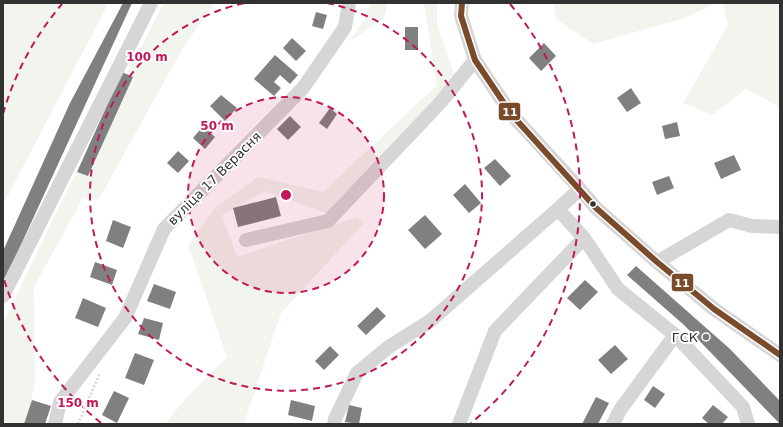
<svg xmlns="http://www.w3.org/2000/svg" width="783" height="427" font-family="'DejaVu Sans',sans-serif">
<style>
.green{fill:#f2f5ed}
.building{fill:#808080}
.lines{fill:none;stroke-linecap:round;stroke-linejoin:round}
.path{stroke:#d6d6d6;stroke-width:2.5;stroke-dasharray:2 2;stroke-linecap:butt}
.minor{stroke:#d6d6d6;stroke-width:14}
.bus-1-casing{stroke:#fff;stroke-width:9}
.bus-1{stroke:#7a4b2a;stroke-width:6}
.ring{fill:none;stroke:#c2185b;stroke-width:2;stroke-dasharray:7 5}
.bus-dot{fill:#323232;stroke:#fff;stroke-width:1.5}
.poi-dot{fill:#7a7a7a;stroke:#fff;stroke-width:1.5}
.labels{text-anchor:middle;stroke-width:4;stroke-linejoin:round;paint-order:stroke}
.street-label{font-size:13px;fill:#323232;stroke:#fff}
.poi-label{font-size:13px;fill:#323232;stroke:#fff;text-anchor:end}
.centre{fill:#c2185b;stroke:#fff;stroke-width:2}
.ring-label{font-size:12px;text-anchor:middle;font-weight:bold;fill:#c2185b;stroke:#fff;stroke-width:4;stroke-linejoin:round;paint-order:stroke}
.line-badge{stroke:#fff;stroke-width:1.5}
.badge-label{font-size:11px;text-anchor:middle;font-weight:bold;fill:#fff}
</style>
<rect width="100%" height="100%" fill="#fff"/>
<path class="green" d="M3 3H105L107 6 3 205Z
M165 3H215L184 46 99 199 83 198 34 287 35 382 26 424H3V324L59 207 161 8Z
M370 3H388L384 18 349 42 366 17Z
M424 3H437V24L455 77 326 213 265 191 222 215 237 257 356 217 364 223 281 313 244 424H165L187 397 227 357 188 245 216 207 258 177 323 192 437 85Z
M554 3H717L685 18 593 44 556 19Z
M723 3H780V107L746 89 712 115 683 103 728 25Z"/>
<path class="building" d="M123 3H132L3 284V251L70 103Z
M316 12 327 15 323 29 312 26Z
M405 27H418V50H405Z
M292 38 306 51 296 61 283 48Z
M544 43 556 56 541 71 529 58Z
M275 55 298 75 290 84 280 75 274 82 281 88 274 96 254 79Z
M122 72 133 77 88 176 77 172Z
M631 88 641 103 627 112 617 98Z
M221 95 237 108 225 121 210 106Z
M330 108 337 114 327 129 319 123Z
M290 116 301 127 288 140 277 129Z
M677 122 680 136 665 139 662 126Z
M203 126 215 137 205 149 193 138Z
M178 151 189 161 178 173 167 163Z
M734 155 741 170 721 179 714 163Z
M495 159 511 176 500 186 484 168Z
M669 176 674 188 657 195 652 182Z
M465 184 481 203 469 213 453 195Z
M276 197 281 216 238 227 233 208Z
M425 215 442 234 425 249 408 230Z
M113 220 131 227 123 248 106 241Z
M95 262 117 270 112 285 90 277Z
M636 266 730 349 780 401V424L684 325 627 275Z
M585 280 598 292 580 310 567 298Z
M154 284 176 292 170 309 147 301Z
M83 298 106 308 98 327 75 318Z
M377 307 386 316 366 335 357 326Z
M144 318 163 323 159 340 138 334Z
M615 345 628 359 611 374 598 360Z
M330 346 339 355 324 370 315 361Z
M135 353 154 360 144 385 125 378Z
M653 386 665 394 655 408 644 400Z
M114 391 129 398 117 423 102 415Z
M596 397 609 403 598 424H582Z
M32 400 51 406 45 424H24Z
M291 400 315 406 312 421 288 415Z
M349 405 362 408 359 424 345 422Z
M713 405 728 417 722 424H709L702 418Z"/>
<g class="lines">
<path class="path" d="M78 424 100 373"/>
<path class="minor" d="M462 3 461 16 475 60 512 115 580 189 596 208 657 262 714 309 780 355
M580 189 558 209 584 238 618 289 675 335 620 410 613 424
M246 240 328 221 440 103 475 60
M657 262 729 220 752 226 780 227
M3 296 151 3
M675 335 743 407 748 424
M55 424 60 402 125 318 164 229 303 88 345 27 349 3
M334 424 335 419 357 373 390 346 430 321 558 209
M459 424 495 331 584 238"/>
<defs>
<path id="bus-1" d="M462 3 461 16 475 60 512 115 596 208 657 262 714 309 780 355"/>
</defs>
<use href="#bus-1" class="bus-1-casing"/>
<use href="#bus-1" class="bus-1"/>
</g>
<circle cx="286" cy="195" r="98" fill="#c2185b" fill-opacity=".12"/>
<g class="ring">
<circle cx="286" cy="195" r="98"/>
<path d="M327 3A196 196 0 1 1 245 3"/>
<path d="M101 423A294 294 0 0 1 3 276M3 114A294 294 0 0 1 62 4M510 4A294 294 0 0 1 471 423"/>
</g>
<circle class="bus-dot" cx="593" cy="204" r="3.5"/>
<circle class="poi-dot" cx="706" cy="337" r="4"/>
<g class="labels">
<g class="street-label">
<text transform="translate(214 178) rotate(-45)" y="5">вуліца 17 Верасня</text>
</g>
<g class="poi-label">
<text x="698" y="342">ГСК</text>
</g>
</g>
<circle cx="286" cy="195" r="6" class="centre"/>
<g class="ring-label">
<text x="147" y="61">100 m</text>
<text x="217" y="130">50 m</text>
<text x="78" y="407">150 m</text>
</g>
<g class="line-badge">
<rect x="498" y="102" width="23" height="19" rx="4" fill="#7a4b2a"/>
<rect x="671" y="273" width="23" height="19" rx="4" fill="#7a4b2a"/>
</g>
<g class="badge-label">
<text x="510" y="116">11</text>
<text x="682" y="287">11</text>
</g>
<rect width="783" height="427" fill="none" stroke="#323232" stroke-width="8"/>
</svg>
